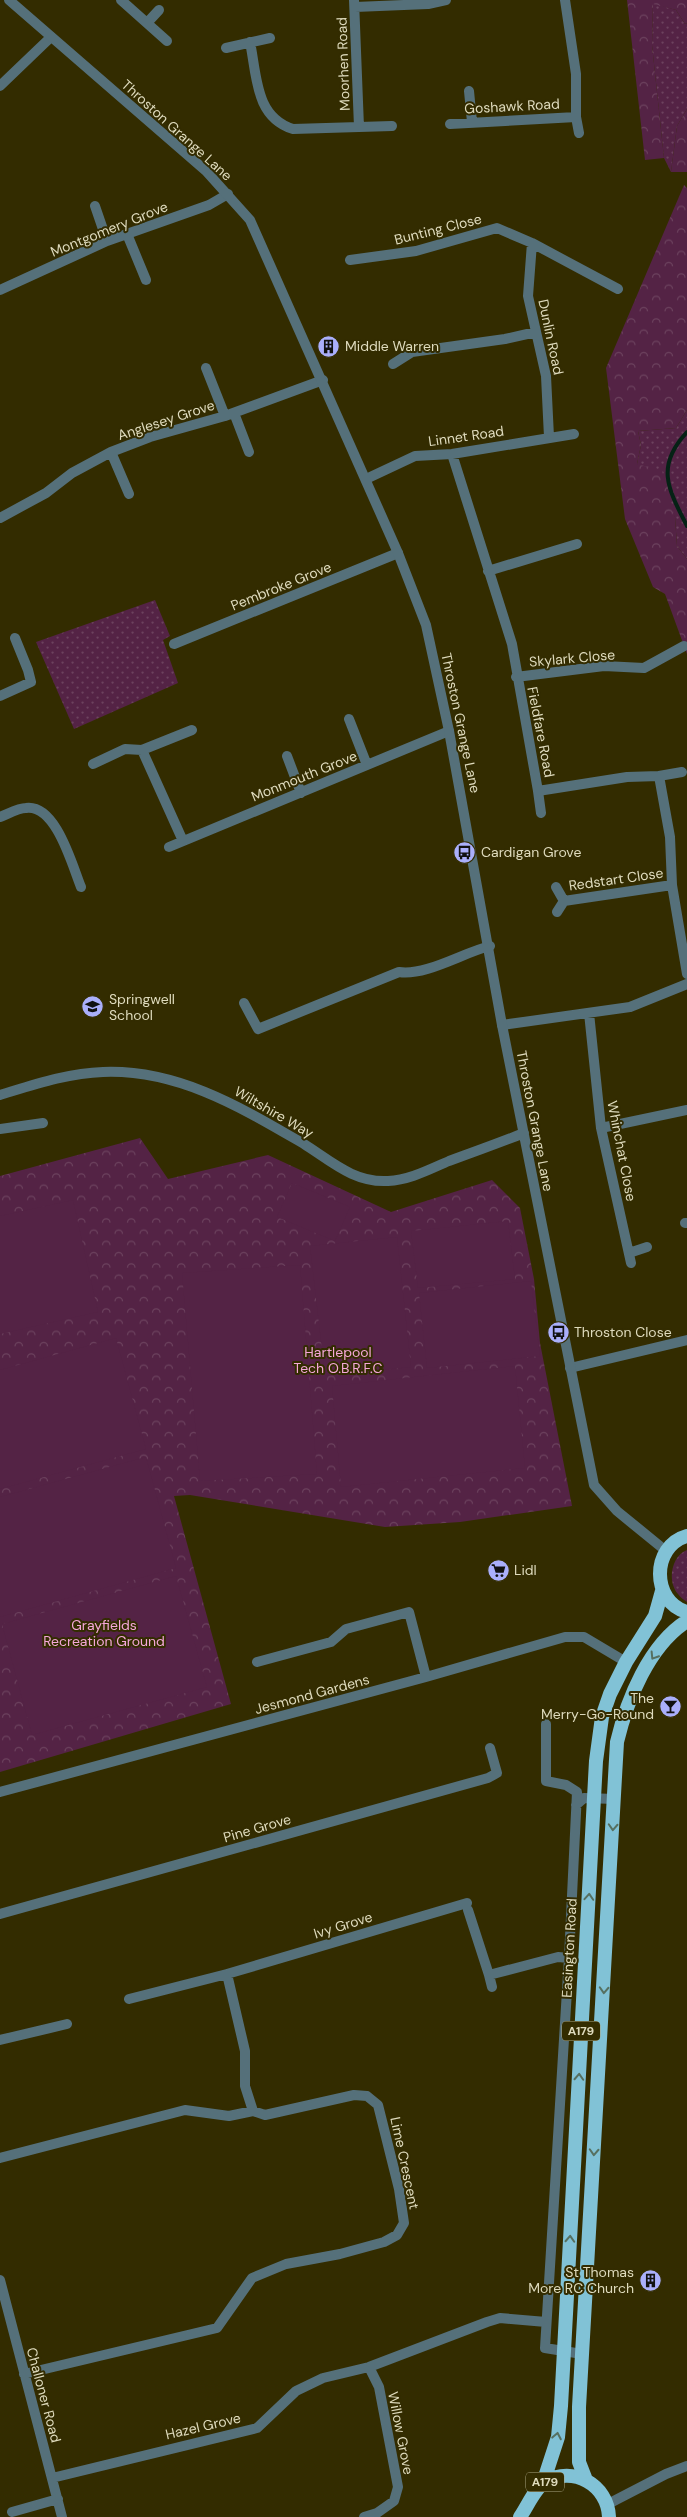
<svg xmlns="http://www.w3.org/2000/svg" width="687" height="2517" font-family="'DM Sans',sans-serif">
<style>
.grass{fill:url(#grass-dots)}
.forest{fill:url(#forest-crowns)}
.pitch{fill:#542345}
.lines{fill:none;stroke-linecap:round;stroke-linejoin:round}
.stream{stroke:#052215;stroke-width:4}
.minor{stroke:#55707a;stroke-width:10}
.tertiary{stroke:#55707a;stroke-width:10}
.trunk{stroke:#81c2d6;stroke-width:14}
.oneway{stroke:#567060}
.labels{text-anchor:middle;stroke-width:4;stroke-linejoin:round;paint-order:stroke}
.shield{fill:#332c00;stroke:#aba684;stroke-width:1}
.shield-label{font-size:12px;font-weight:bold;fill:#dfdbbd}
.street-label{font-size:14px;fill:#dfdbbd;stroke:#332c00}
.poi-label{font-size:14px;fill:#dfdbbd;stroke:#332c00;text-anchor:start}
.park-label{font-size:14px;fill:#f5a7d9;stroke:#332c00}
</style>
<defs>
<pattern id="grass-dots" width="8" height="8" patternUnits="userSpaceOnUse" patternTransform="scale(1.25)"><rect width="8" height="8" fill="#542345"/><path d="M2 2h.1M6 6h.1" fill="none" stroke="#6c425e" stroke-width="1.8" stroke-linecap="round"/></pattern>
<pattern id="forest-crowns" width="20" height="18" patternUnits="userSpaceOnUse" patternTransform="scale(1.25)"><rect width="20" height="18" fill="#542345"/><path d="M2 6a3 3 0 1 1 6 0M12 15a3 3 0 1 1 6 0" fill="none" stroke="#6c425e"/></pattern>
</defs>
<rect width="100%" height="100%" fill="#332c00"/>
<path class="grass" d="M653 3 676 10 685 24 687 23V109L677 126 671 172 664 158 652 45Z
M687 410V559L677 546 675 517 637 464 641 445 638 431 676 428Z
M155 600 170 636 163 640 178 683 74 729 36 642Z
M687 1550V1602C684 1600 680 1597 678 1594 667 1582 671 1556 687 1550Z"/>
<path class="forest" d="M627 0H687V23L685 24 676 10 653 4 652 45 664 158 645 160Z
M687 109V172H671L677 126Z
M684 185 687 188V410L676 428 638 431 641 445 637 464 662 471 675 517 677 546 687 559V654L665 594 653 587 625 519 606 368Z
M140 1138 168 1179 268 1155 391 1212 492 1180 520 1208 534 1279 540 1343 572 1506 460 1522 385 1527 190 1495 174 1496 231 1704 0 1772V1176Z"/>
<path class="pitch" d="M292 1183 350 1207 335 1241 277 1217Z
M73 1200 98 1312 0 1334V1216Z
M508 1221 515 1279 418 1288 411 1231Z
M397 1237 411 1367 325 1376 310 1246Z
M300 1265 317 1474 200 1481 182 1273Z
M531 1281 540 1356 427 1368 419 1293Z
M116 1338 146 1449 0 1489V1370Z
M515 1366 525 1468 341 1487 332 1386Z
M146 1457 176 1568 0 1617V1497Z
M176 1576 207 1687 32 1735 2 1624Z"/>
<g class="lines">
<path class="stream" d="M687 432C655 466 668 489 687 526"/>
<path class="minor" d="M121 0 167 41
M354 0 359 127
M565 0 576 74V117L579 133
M355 7 428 4 446 0
M147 23 159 10
M250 42C257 76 255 117 293 129L392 126
M226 48 270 38
M0 86 51 37
M469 91 472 122
M450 124 576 117
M95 206 107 241
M127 234 146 280
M532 243 528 296 546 376 549 437
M350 260 416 251 497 228 532 243 618 289
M0 290 107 241 209 205 228 194
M393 364 412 352 505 339 536 332
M206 368 225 416
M234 413 249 452
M111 452 129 494
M452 454 512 644 538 791 627 777 659 776 670 837 672 885 687 974
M366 479 415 456 452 454 574 434
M0 518 46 493 72 473 111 452 150 437 225 416 323 380
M488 571 577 544
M174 644 398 553
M516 677 604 666 644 668 684 646
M0 696 31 682 28 670 15 638
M349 719 367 765
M142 750 183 841
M287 756 301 793
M93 764 125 749 142 750 192 730
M659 776 682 772
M538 791 541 813
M0 817C8 814 18 808 26 808 56 804 72 865 81 887
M169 847 449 731
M556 887 564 901 557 912
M564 901 672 885
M244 1003 258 1029 399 972C426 976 462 953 490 946
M589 1013 601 1128 631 1263
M502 1025 630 1007 687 984
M601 1128 687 1110
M0 1129 43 1123
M685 1223H687
M629 1253 647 1247
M570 1368 687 1340
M257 1662 331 1642 346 1629 409 1612 426 1677
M546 1724V1781L566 1785 577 1792 569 1958 545 2348 582 2354
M0 1792 426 1677 565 1637H584L626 1662
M576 1805 584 1798 615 1799
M468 1910 489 1975 558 1957 569 1958
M0 1914 488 1778 497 1773 490 1748
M489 1975 492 1987
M129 1999 227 1974
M0 2040 67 2024
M253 2111 245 2086V2051L227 1974 467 1903
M0 2158 185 2110 229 2116 253 2111 265 2115 354 2095 367 2096 378 2105 399 2189 404 2223 397 2235 384 2242 340 2254 286 2264 252 2278 217 2328 24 2374
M0 2280 62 2517
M52 2478 257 2428 296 2391 323 2378 369 2367 487 2322 500 2318 546 2322
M12 2512 58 2499
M364 2517 377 2513 394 2501 398 2487 379 2387 369 2367"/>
<path class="tertiary" d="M9 0 206 171 250 220 398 553 426 625 449 731 502 1025 594 1485 617 1511 666 1551
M0 1095C33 1085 68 1073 103 1072 178 1069 242 1108 304 1144 331 1161 354 1183 388 1181 410 1180 430 1169 449 1161 474 1152 499 1143 524 1133
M608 2504 666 2474 687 2466"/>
<path class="trunk" d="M687 1536C651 1546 651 1602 687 1612
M586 2480 579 2462V2407L617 1742C627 1700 649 1645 687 1621
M543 2483 558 2437 561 2406 596 1761 602 1717 610 1694 626 1662 655 1616 662 1591
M520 2517C527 2507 535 2488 545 2482 573 2465 608 2485 609 2517"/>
</g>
<defs><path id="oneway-chevron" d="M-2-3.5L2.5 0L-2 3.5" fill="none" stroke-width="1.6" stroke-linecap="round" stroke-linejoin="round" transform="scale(1.25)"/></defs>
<g class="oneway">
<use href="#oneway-chevron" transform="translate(654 1656) rotate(122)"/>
<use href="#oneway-chevron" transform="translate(613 1827) rotate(93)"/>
<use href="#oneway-chevron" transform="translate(589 1897) rotate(-86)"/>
<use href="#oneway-chevron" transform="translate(604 1990) rotate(93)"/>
<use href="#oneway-chevron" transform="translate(579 2077) rotate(-87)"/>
<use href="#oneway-chevron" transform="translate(594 2152) rotate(93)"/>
<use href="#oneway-chevron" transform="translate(570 2239) rotate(-87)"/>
<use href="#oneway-chevron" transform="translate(557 2436) rotate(-79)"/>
</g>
<defs>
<symbol id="building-disc" viewBox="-11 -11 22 22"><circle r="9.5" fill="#aaaffb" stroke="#332c00"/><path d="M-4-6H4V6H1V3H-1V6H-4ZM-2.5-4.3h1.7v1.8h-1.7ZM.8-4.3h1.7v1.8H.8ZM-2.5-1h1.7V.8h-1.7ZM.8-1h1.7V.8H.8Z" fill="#111"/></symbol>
<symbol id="bus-disc" viewBox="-11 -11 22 22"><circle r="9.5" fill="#aaaffb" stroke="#332c00"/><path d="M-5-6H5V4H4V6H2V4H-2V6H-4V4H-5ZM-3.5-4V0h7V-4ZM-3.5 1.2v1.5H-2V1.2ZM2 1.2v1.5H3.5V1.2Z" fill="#111"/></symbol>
<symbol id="school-disc" viewBox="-11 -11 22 22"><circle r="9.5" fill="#aaaffb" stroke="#332c00"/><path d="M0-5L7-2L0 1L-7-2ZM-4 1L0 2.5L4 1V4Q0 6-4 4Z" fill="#111"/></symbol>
<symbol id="supermarket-disc" viewBox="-11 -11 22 22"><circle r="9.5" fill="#aaaffb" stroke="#332c00"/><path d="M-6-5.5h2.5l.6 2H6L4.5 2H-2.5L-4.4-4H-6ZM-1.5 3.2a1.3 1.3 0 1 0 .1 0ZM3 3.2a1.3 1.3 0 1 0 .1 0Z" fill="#111"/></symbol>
<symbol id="bar-disc" viewBox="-11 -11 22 22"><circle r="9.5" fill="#aaaffb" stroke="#332c00"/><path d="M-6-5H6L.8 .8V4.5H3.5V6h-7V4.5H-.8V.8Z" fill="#111"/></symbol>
</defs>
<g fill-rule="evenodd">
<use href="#building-disc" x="316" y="334" width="25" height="25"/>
<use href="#bus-disc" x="452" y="840" width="25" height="25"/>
<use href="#school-disc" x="80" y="994" width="25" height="25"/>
<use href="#bus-disc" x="546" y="1320" width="25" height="25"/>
<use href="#supermarket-disc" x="486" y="1558" width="25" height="25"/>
<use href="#bar-disc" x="658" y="1694" width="25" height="25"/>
<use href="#building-disc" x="638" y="2268" width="25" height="25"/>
</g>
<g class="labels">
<g class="shield">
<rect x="562" y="2021.5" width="38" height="19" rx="4"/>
<rect x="526" y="2472.5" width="38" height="19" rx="4"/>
</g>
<g class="shield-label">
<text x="581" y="2035">A179</text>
<text x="545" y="2486">A179</text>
</g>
<g class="street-label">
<text transform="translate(343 64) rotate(-92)" y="5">Moorhen Road</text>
<text transform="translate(512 106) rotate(-3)" y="5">Goshawk Road</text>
<text transform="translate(177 130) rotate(42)" y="5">Throston Grange Lane</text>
<text transform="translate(109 229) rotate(-22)" y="5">Montgomery Grove</text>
<text transform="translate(438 229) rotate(-14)" y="5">Bunting Close</text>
<text transform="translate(551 337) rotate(78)" y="5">Dunlin Road</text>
<text transform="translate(166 420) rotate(-18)" y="5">Anglesey Grove</text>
<text transform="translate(466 436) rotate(-8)" y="5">Linnet Road</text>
<text transform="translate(281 586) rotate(-22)" y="5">Pembroke Grove</text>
<text transform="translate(572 658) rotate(-5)" y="5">Skylark Close</text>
<text transform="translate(461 723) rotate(78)" y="5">Throston Grange Lane</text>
<text transform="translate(541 732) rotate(79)" y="5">Fieldfare Road</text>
<text transform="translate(304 776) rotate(-22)" y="5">Monmouth Grove</text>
<text transform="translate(616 879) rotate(-8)" y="5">Redstart Close</text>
<text transform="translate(274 1112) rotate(30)" y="5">Wiltshire Way</text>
<text transform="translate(535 1121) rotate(79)" y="5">Throston Grange Lane</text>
<text transform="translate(622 1151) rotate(79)" y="5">Whinchat Close</text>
<text transform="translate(312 1694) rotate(-15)" y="5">Jesmond Gardens</text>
<text transform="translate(257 1828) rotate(-16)" y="5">Pine Grove</text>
<text transform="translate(343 1925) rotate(-17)" y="5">Ivy Grove</text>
<text transform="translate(569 1948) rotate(-87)" y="5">Easington Road</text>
<text transform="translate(405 2163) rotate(78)" y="5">Lime Crescent</text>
<text transform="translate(44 2395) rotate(75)" y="5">Challoner Road</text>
<text transform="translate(203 2426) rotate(-13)" y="5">Hazel Grove</text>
<text transform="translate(401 2433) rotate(79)" y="5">Willow Grove</text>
</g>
<g class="poi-label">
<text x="345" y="351">Middle Warren</text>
<text x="481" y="857">Cardigan Grove</text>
<text x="109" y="1004">Springwell<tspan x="109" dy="16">School</tspan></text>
<text x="574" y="1337">Throston Close</text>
<text x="514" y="1575">Lidl</text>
<text x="654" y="1703" text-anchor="end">The<tspan x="654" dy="16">Merry-Go-Round</tspan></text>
<text x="634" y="2277" text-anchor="end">St Thomas<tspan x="634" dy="16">More RC Church</tspan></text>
</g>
<g class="park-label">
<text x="338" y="1357">Hartlepool<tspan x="338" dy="16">Tech O.B.R.F.C</tspan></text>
<text x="104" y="1630">Grayfields<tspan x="104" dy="16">Recreation Ground</tspan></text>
</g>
</g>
</svg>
